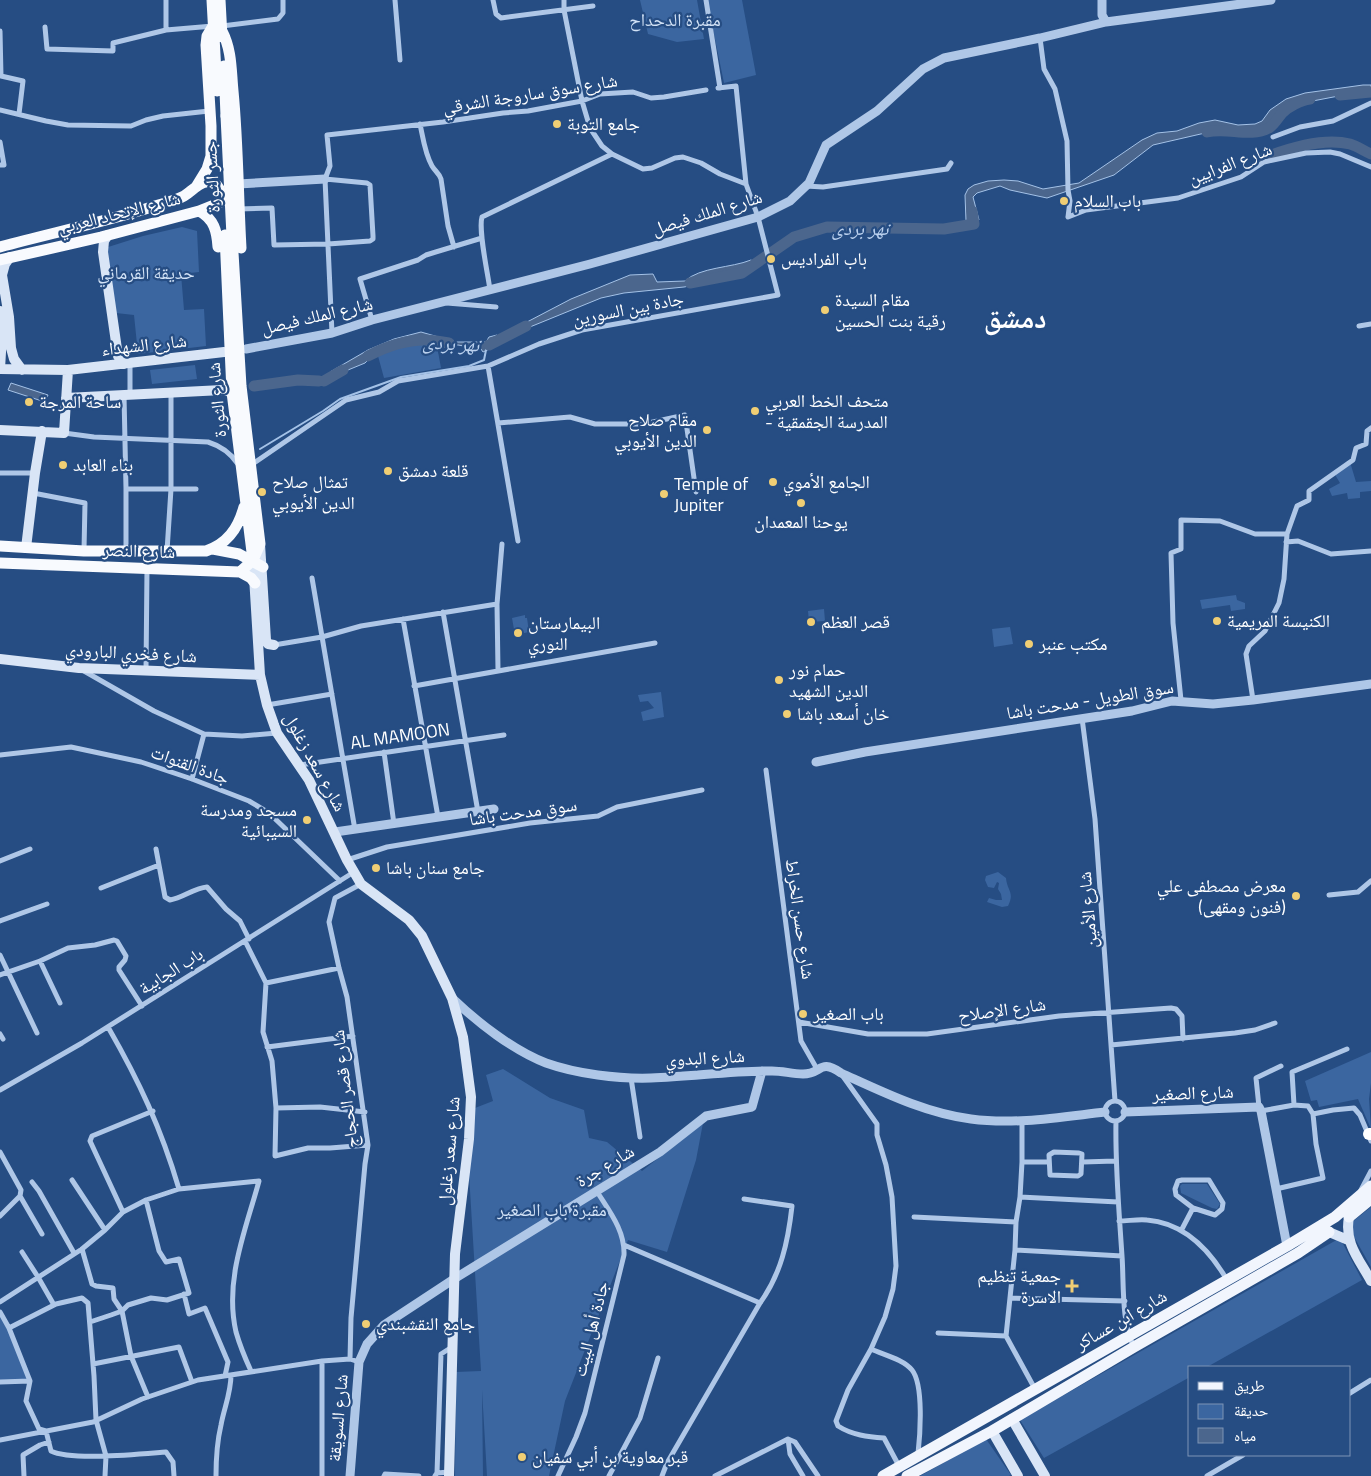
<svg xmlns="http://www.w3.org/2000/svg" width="1371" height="1476" font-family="'Titillium Web','Noto Naskh Arabic',sans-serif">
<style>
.green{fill:#3b66a0}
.water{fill:#4b668d;stroke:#a4c2e7}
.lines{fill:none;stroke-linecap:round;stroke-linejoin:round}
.stream{stroke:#a4c2e7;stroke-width:2}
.river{stroke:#4b668d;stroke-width:11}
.minor{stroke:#afc7e7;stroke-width:5}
.tertiary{stroke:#afc7e7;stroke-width:9}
.secondary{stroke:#d9e5f6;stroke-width:10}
.primary{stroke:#f1f5fd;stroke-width:11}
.trunk{stroke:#f8fafe;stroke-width:11}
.motorway{stroke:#fff;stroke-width:12}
.trunk-bridge{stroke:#f8fafe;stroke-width:11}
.poi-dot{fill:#f0ce74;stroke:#264d83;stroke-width:2}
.labels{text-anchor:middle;stroke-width:4.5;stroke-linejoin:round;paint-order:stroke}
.park-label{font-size:18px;fill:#d2e2f6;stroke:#264d83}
.street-label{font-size:18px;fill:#fff;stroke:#264d83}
.poi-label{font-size:18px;fill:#fff;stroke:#264d83;text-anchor:start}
.water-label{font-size:19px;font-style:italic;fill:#bbd1ee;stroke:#264d83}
.town-label{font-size:28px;font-weight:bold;fill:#fff;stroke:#264d83}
</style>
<rect width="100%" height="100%" fill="#264d83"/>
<path class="green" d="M640 0H697L704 39 677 42 648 34Z
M707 0H742L756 75 724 83Z
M182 227 197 231 199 272 181 274 184 310 204 309 206 346 138 354 134 315 116 313 105 248 143 236Z
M426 343 437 346 441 368 384 378 378 356 390 349Z
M195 365 197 379 152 384 150 370Z
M1350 462 1356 482 1371 481V491L1360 492V498L1348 499 1347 493 1332 496 1329 489 1340 483 1334 473Z
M1236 595 1237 600 1245 603V609L1231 611 1230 605 1202 609 1200 600Z
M824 609 825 621 809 622 808 611Z
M525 615V618H527L529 632 515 635 512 618Z
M1010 627 1013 644 994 647 992 629Z
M661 692 664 717 643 721 641 712 654 708 648 701 640 702 638 695Z
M998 872 1006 878C1007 891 1015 892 1008 906L1002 907 987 902 989 898 996 900H1002L1001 894 998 889 999 883 997 882 994 888 988 887 985 880 986 876Z
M1371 1052V1083L1369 1099 1371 1129 1358 1099 1319 1107 1317 1100 1311 1101 1305 1081Z
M503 1069 550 1098 584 1110 589 1138 607 1142 642 1171 703 1123 696 1160 667 1252 628 1240 565 1401 549 1476H487L482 1390 483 1476H455L456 1372 481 1371 469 1174 475 1108 493 1101 486 1075Z
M1182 1184H1207L1220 1204 1217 1209 1212 1208 1181 1193 1180 1186Z
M1371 1207V1267L1353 1235 1352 1222Z
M1340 1238 1362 1280 1207 1367H1190V1377L1044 1458 1020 1420Z
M0 1314 9 1328 28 1381 0 1382Z
M986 1439 1011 1475 1009 1476H920Z"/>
<path class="water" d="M1363 85H1371V92L1349 94 1297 104 1284 111 1271 127 1263 132 1218 130 1153 145 1114 175 1047 198 1010 190 1000 186 977 193 973 197 979 220 974 224 961 226 966 221 965 195 968 189 974 185 988 181 1004 180 1018 181 1043 189 1079 183 1142 140 1157 133 1177 131 1199 123 1215 120 1238 125 1255 124 1262 121 1270 110 1286 99 1305 93Z
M751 260 756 263 742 273 705 280 700 284 684 287 624 293 601 298 525 329 516 336 513 328 527 322 571 299 630 275 653 274 657 282 685 281C700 267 731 268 751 260Z
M421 332 456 342H486L489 337 497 335 501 339 500 344 483 352 481 349 458 345H443L436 341 426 340 402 343 377 351 365 363 331 377 330 372 368 350 394 339Z
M11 383 48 395 45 402 8 390Z"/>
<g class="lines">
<path class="stream" d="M260 449 323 411 340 399 401 377 469 366 484 360 486 350"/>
<path class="river" d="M1340 95 1371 92
M1207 132C1228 127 1250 138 1269 128 1274 125 1278 118 1282 113 1288 107 1301 100 1310 99
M1261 159C1286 149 1323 137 1350 144 1357 146 1364 151 1371 154
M690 283 742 273 794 237 827 227 944 229 974 224 972 211
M489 345 526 326
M368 356C385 347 406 340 425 340 433 340 441 342 449 343
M324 381 343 370
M254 386 298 380 319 381"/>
<path class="minor" d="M395 0 400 60
M493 0 496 14 501 18 593 6
M706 0 720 88
M222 26 278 19 283 13V0
M45 27 47 49 113 51V43L166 30 213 26
M166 30V0
M0 31 1 76 23 81 19 114
M1040 38 1044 69 1055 89 1067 141 1068 190 1070 201 1068 217
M718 88 736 86 746 184
M0 110 46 121 68 125 131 126 146 120 163 116 209 111
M420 124C423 138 425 154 432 166 435 171 439 173 441 179L448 226 454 247
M1273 137 1300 127 1333 121 1371 103
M0 142 4 165H0
M806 186 823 187 947 169 951 163
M238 209 272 208 274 245 328 244 370 241 373 239V236L370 185 367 183 325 179
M1068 217 1086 210 1178 198 1241 177 1264 162 1306 153 1330 152 1340 154 1371 167
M490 290C488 274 478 230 482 217L612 154
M447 303 496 307
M372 320 360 279 418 260 426 255 482 238
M1359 326 1371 324
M332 333 325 179 330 166 327 135 443 122 503 113 528 111 582 101 600 94 633 92 651 98 664 97 706 90
M130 364V395
M488 366 518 541
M124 395 126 489V551
M498 423 570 417 595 424H644L685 415 696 492
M64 433 94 437 208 442C221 446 230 452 238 464
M251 465 346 400 379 392 398 381 488 366 539 344 582 330 778 295 758 217 746 184 720 174 701 163 683 157 675 158 652 168 643 169 612 154 602 146 590 128 582 101 564 10V0
M0 473H34
M126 489H196
M33 493 85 503 84 550
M1286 542 1298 541 1331 554 1371 551
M167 551 171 489V392
M312 578 355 830
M443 612 478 812
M403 619 438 817
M274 645 322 637 361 626 497 604
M146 670 147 569
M498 670 497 604 502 544
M84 671 154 711 204 734 242 736 277 733
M414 686 655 643
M1181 700 1173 623 1171 553 1181 549V520L1220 521 1255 534H1287
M1253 700 1246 654 1249 646 1265 631 1279 603 1284 579 1287 534 1297 506 1309 500V491L1353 460 1356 448 1366 444 1367 431 1371 428
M267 705 332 694
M1082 718 1095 819 1115 1101
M384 752 394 824
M0 755 71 747 141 762 192 779 249 801 269 813 340 881
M300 765 504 735
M766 770 801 1041 817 1069
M192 779 204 734
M156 849 165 897 170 900C183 898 194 888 207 887L226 909 240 921 249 939
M347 860 387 847 530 823 598 816 617 807 702 790
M0 861 30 849
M101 888 159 865
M1329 895 1358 892 1371 881
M0 921 47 904
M245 941 266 983 263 1032 272 1061 276 1108 275 1156 308 1148H330L368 1145
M0 955 37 1033
M40 961 60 1003
M0 975 40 961 68 948 95 945 114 940 117 941 126 956 125 960 119 967V970L142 1006
M266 983 339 968
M799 1022 868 1034H927L1059 1016 1171 1008 1176 1009 1182 1016 1183 1039
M108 1027C139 1081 161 1128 179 1189
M0 1034 3 1039
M1111 1045 1235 1033 1255 1030 1275 1023
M267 1047 353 1036
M842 1075 877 1124V1135L886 1165 892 1197 896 1266 893 1289 885 1317 871 1349 848 1390 836 1421 838 1426C852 1435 868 1437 884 1438L899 1466
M631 1078 640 1137
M0 1090 82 1043 354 872
M1105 1111a10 10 0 1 1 20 0a10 10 0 1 1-20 0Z
M1294 1105 1292 1072 1347 1049
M1259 1107 1256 1078 1281 1066
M276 1108 320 1107 365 1112
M1261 1111 1294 1105 1308 1106 1313 1114 1333 1110 1354 1108 1360 1115 1371 1141
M1022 1121V1162L1020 1197 1016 1222 1015 1250 1006 1336 1035 1389
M1116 1121C1115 1166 1119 1210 1122 1256 1124 1283 1121 1323 1134 1347
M0 1152 21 1190 20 1196 0 1216
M1054 1152 1079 1153 1082 1154 1081 1174 1078 1176 1050 1175 1049 1155Z
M1022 1162H1049
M1083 1162 1115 1161
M72 1180 105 1230
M1182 1180H1209L1223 1203 1222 1209 1215 1215 1193 1208 1176 1195 1175 1189 1178 1181Z
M32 1182 39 1191 74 1253
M1276 1189 1323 1178 1316 1144 1313 1114
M1361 1190 1371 1171
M20 1196 42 1234
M1020 1197 1118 1202
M744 1199 792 1206C788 1242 781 1274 760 1303
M123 1212 90 1141 92 1136 153 1111
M914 1217 1016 1222
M1119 1221C1128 1221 1138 1219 1147 1220 1184 1223 1209 1249 1227 1280
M1182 1229 1193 1208
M624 1245 760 1303 667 1463 662 1476
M82 1249 92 1284 96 1286 113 1288 114 1299 122 1311 131 1356 148 1397
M1015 1250 1122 1256
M22 1252 38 1277 54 1305
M184 1294 189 1314 205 1308 228 1362 225 1376
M1011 1298 1125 1301
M0 1302 82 1249 105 1230 123 1212 146 1200 179 1189 259 1181C246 1229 224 1280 236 1332 240 1346 245 1358 251 1371
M0 1312 9 1328 30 1381 26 1401 39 1429 46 1431 51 1451C71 1461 140 1454 166 1452L173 1462 174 1476
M90 1322 111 1315 122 1311 128 1305 151 1298 167 1300 189 1293 179 1259 166 1262 159 1251 146 1200
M9 1328 56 1304 82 1298 88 1303 94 1376 96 1420 106 1456 105 1476
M938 1333 1006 1336
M871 1349C884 1355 903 1359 912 1370 924 1385 920 1436 918 1454
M359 1362 350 1359 351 1318 365 1164 368 1145 347 997 339 968 329 922 335 898 361 884
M93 1364 179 1347 192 1382
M0 1382 30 1381
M1350 1393 1371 1380
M788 1439 790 1454 803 1476
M0 1440 93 1422 142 1399 198 1380 322 1361 350 1359
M437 1473 441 1354 452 1347
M24 1476 23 1455 40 1445 49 1442
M216 1476C216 1459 217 1442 221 1425 224 1408 231 1393 231 1375
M322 1476V1361
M384 1476 385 1474 419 1476
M435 1476 437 1473 449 1472
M558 1476 576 1437 585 1413 624 1255C625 1230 609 1211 596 1190
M609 1476 640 1418 658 1358
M715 1476 788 1439 795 1442 818 1476
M1207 1476 1243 1455"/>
<path class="tertiary" d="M1102 0V15L1106 22
M238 184 325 179
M246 349 332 333 372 320 590 264 758 217 790 201 809 183 826 145 877 111 923 69 944 58 1040 38 1106 22 1271 0
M816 762 865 752 1132 711 1172 701 1213 704 1253 700 1371 684
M335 832 494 809
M452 998C477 1022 514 1051 546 1063 577 1074 618 1079 651 1078 690 1077 729 1071 769 1071 780 1070 791 1074 803 1074 822 1074 819 1058 841 1073 883 1092 925 1113 971 1119 1015 1125 1061 1117 1105 1112
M1125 1112 1259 1107 1261 1111 1287 1246
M350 1476 359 1362 367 1344 384 1325 454 1279 660 1152 706 1116 752 1107 762 1071"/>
<path class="secondary" d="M108 235 104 241 103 252 118 356 124 364
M10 257 5 264 2 275 9 317 11 348 14 359 22 370
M0 311 2 335 0 369
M0 369 68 370 224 352
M66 398 222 390 232 392
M0 430 64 433 68 370
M260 544 266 640 268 644 274 645
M26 548 35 473 42 431
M253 560 260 675 267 705 277 733 309 780 347 860 361 884 409 920 422 936 452 998 463 1037 471 1097 469 1139 455 1254 449 1476
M0 659 79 668 260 675
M1349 1217C1344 1243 1359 1259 1371 1281
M1329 1232 1348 1240
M1012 1419 1045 1476
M992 1431 1018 1476"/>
<path class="primary" d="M1349 1217 1371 1199
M883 1476 1287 1246 1335 1217 1371 1186
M907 1476 992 1431 1134 1347 1298 1253 1329 1232"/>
<path class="trunk" d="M212 0 217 91
M220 0 222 37
M222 31C232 50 231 71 233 91 238 143 238 195 241 248
M224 66 226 116
M196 187 207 169 211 156V126L206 45 207 36 213 26
M199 211C214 219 217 231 218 247
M225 235 232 392 253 560
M0 247C52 233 104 222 155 206 164 203 175 201 184 196 191 192 197 184 206 182 219 181 223 193 219 203
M0 260 101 237 199 211 219 203 234 190
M0 546 84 551H206C227 544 238 529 244 507
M213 549 239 554 263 567
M0 563 240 572 253 560 260 544 241 386 232 236
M240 572 251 578 255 583"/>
<path class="motorway" d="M1369 1134H1371"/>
<path class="trunk-bridge" d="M226 116 232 236"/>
</g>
<g class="poi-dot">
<circle cx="557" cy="124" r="5"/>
<circle cx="1064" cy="201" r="5"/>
<circle cx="771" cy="259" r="5"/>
<circle cx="825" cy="310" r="5"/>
<circle cx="29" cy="402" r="5"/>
<circle cx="755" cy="411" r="5"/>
<circle cx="707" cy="430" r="5"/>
<circle cx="63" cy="465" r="5"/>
<circle cx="388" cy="471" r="5"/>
<circle cx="773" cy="482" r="5"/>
<circle cx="262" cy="492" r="5"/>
<circle cx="664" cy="494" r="5"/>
<circle cx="801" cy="503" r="5"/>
<circle cx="1217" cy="621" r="5"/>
<circle cx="811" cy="622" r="5"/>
<circle cx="518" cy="633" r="5"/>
<circle cx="1029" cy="644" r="5"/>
<circle cx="779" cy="680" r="5"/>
<circle cx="787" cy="714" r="5"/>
<circle cx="307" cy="820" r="5"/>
<circle cx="376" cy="868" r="5"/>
<circle cx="1296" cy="896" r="5"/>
<circle cx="803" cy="1014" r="5"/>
<path d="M1069.5 1278.5h5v5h5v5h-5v5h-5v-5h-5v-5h5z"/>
<circle cx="366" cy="1324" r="5"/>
<circle cx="522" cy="1457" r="5"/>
</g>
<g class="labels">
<g class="park-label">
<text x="675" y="26">مقبرة الدحداح</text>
<text x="146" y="279">حديقة القرماني</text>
<text x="552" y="1216">مقبرة باب الصغير</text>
</g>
<g class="street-label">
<text transform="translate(530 94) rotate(-9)" y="6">شارع سوق ساروجة الشرقي</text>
<text transform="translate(1230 164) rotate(-21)" y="6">شارع الفرايين</text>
<text transform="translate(212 177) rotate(-93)" y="6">جسر الثورة</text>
<text transform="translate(119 213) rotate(-14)" y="6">شارع الإتحاد العربي</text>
<text transform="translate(707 213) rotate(-17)" y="6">شارع الملك فيصل</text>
<text transform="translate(628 309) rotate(-11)" y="6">جادة بين السورين</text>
<text transform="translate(317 316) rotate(-13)" y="6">شارع الملك فيصل</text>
<text transform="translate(144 345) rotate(-6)" y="6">شارع الشهداء</text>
<text transform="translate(217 400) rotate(-95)" y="6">شارع الثورة</text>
<text transform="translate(139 551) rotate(2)" y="6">شارع النصر</text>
<text transform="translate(131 653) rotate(3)" y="6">شارع فخري البارودي</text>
<text transform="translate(1090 700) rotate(-9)" y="6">سوق الطويل - مدحت باشا</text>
<text transform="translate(400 736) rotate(-8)" y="6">AL MAMOON</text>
<text transform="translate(315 762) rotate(61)" y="6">شارع سعد زغلول</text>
<text transform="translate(190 765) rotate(20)" y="6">جادة القنوات</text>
<text transform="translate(523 812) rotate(-8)" y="6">سوق مدحت باشا</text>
<text transform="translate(1088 910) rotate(-95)" y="6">شارع الأمين</text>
<text transform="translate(800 919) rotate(82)" y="6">شارع حسن الخراط</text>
<text transform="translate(171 971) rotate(-32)" y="6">باب الجابية</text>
<text transform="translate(1002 1010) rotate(-8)" y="6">شارع الإصلاح</text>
<text transform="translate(705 1058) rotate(-3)" y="6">شارع البدوي</text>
<text transform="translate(345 1089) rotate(-97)" y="6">شارع قصر الحجاج</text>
<text transform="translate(1193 1093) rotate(-2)" y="6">شارع الصغير</text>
<text transform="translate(449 1151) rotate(-85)" y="6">شارع سعد زغلول</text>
<text transform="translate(605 1166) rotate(-31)" y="6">شارع جرة</text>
<text transform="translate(1121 1320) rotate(-30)" y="6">شارع ابن عساكر</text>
<text transform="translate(591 1329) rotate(-76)" y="6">جادة أهل البيت</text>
<text transform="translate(338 1418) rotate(-85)" y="6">شارع السويقة</text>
</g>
<g class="poi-label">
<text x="567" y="130">جامع التوبة</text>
<text x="1074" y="207">باب السلام</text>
<text x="781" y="265">باب الفراديس</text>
<text x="835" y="306">مقام السيدة<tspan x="835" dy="21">رقية بنت الحسين</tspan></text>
<text x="765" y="407">متحف الخط العربي<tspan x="765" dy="21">- المدرسة الجقمقية</tspan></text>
<text x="39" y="408">ساحة المرجة</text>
<text x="697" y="426" text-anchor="end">مقام صلاح<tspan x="697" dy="21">الدين الأيوبي</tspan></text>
<text x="73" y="471">بناء العابد</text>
<text x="398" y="477">قلعة دمشق</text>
<text x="272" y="488">تمثال صلاح<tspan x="272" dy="21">الدين الأيوبي</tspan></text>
<text x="783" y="488">الجامع الأموي</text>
<text x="674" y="490">Temple of<tspan x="674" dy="21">Jupiter</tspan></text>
<text x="801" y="528" text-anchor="middle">يوحنا المعمدان</text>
<text x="1227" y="627">الكنيسة المريمية</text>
<text x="821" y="628">قصر العظم</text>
<text x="528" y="629">البيمارستان<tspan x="528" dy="21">النوري</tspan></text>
<text x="1039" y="650">مكتب عنبر</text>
<text x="789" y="676">حمام نور<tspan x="789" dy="21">الدين الشهيد</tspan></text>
<text x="797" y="720">خان أسعد باشا</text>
<text x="297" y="816" text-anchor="end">مسجد ومدرسة<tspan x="297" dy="21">السيبائية</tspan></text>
<text x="386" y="874">جامع سنان باشا</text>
<text x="1286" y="892" text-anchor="end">معرض مصطفى علي<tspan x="1286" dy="21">(فنون ومقهى)</tspan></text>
<text x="813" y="1020">باب الصغير</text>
<text x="1061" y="1282" text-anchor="end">جمعية تنظيم<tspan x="1061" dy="21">الاسرة</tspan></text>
<text x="376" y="1330">جامع النقشبندي</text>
<text x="532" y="1463">قبر معاوية بن أبي سفيان</text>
</g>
<g class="water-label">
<text x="860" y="235">نهر بردى</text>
<text transform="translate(451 343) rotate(3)" y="7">نهر بردى</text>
</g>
<g class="town-label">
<text x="1015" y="328">دمشق</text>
</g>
</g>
<rect x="1188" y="1366" width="162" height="90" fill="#264d83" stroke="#7d94b5"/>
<rect x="1198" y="1382" width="25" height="8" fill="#f1f5fd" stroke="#7d94b5"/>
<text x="1234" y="1391" font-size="15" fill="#ffffff">طريق</text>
<rect x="1198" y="1404" width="25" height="15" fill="#3b66a0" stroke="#7d94b5"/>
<text x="1234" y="1416" font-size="15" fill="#ffffff">حديقة</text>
<rect x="1198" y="1428" width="25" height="15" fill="#4b668d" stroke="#7d94b5"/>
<text x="1234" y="1441" font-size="15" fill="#ffffff">مياه</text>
</svg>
